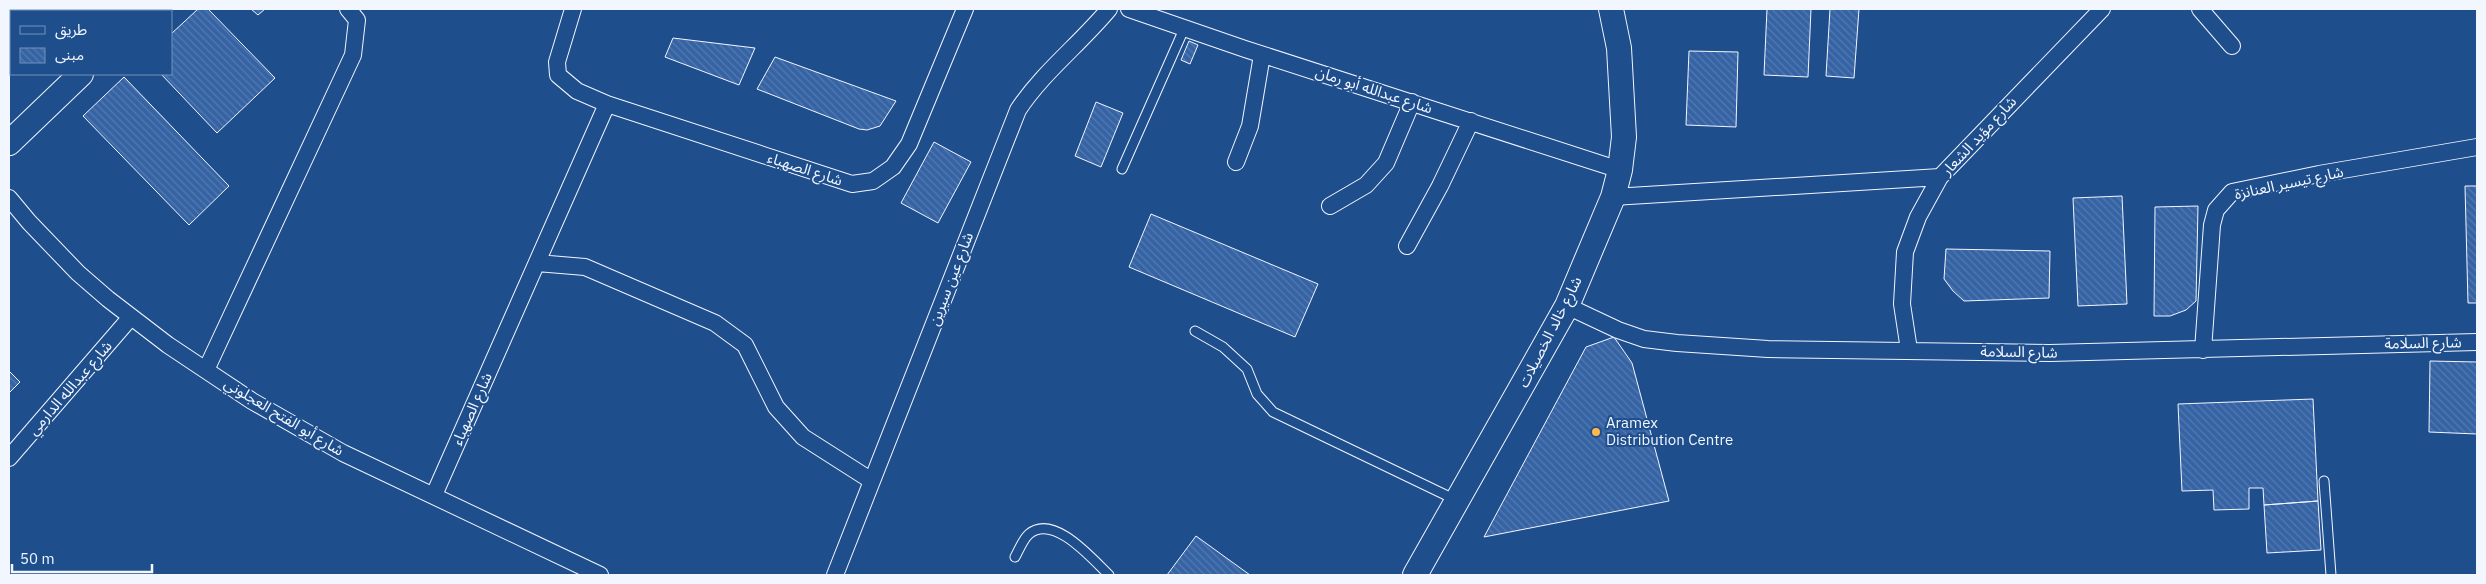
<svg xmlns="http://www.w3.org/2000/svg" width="2486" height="584" font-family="'IBM Plex Sans','Noto Sans Arabic',sans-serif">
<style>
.building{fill:url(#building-back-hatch);stroke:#f2f6ff}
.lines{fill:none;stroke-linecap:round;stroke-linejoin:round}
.lane-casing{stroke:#f2f6ff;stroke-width:11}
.street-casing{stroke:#f2f6ff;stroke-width:18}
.secondary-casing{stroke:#f2f6ff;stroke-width:26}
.lane{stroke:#1f4e8c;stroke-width:9}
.street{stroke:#1f4e8c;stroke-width:16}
.secondary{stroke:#1f4e8c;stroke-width:24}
.poi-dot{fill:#ffb74d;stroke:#1f4e8c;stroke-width:2}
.labels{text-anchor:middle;stroke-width:4;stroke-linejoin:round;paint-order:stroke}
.street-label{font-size:15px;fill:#f2f6ff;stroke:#1f4e8c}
.poi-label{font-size:15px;fill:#f2f6ff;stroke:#1f4e8c;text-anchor:start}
</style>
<defs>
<pattern id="building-back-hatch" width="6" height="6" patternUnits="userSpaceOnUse" patternTransform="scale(1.25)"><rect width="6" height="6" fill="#3563a3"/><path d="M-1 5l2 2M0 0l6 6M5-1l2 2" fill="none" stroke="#537ab1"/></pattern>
</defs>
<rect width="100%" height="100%" fill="#1f4e8c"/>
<path class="building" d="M11 9H41L37 11H13Z
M198 9H208L275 78 217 133 161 74H171V34Z
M251 9H265L258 15Z
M1767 9H1811L1808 77 1764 75Z
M1830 9H1859L1854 78 1826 76Z
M673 38 755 48 739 85 665 57Z
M1189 41 1198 45 1190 64 1181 60Z
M1689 51 1738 52 1736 127 1686 125Z
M775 57 896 101 880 126 867 130 859 129 757 89Z
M124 77 229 186 189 225 83 116Z
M1096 102 1123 113 1101 167 1075 156Z
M934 142 971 162 938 223 901 203Z
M2465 186H2477V303H2468Z
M2122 196 2127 304 2078 306 2073 198Z
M2198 206 2196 301 2186 310 2170 316H2154L2155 207Z
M1151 214 1318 284 1295 337 1129 267Z
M1946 249 2050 251 2049 298 1964 301 1953 291 1944 279Z
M1614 337 1632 363 1669 501 1484 537 1586 347Z
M2430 361 2477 362V434L2429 432Z
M9 371 20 382 9 393Z
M2313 399 2318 501 2264 505 2263 488H2249V509L2214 510 2213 490 2182 491 2178 404Z
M2318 501 2321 550 2267 553 2264 505Z
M1196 536 1250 575H1167Z"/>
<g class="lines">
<defs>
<path id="lane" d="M1122 169 1184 29
M1195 331 1223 347 1247 369 1257 394 1273 412 1456 500
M2324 481 2331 575
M1015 557C1019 550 1023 539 1029 534 1054 513 1093 560 1109 575"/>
<path id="street" d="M573 9 557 62 558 75 577 91 607 104 852 184 873 181 893 167 909 144 965 9
M1129 9 1245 49 1620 170
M2200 9 2232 46
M1236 162 1250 126 1262 55
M1613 197 1940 177
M9 198 29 222 78 273 108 299 168 345 252 401 343 453 600 575
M1330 206 1366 185 1386 163 1412 102
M1407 246 1440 186 1471 121
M537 263 585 267 715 323 745 345 776 407 803 437 872 481
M1567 306 1618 330 1644 339 1677 343 1768 349 2050 353 2477 342
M1909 350 1902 304 1905 252 1918 217 1940 177 2102 9
M2203 350 2212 225 2216 210 2232 192 2319 174 2477 147
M206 370 353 55 357 20 348 9
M9 458 131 317
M434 495 607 104
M835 575 1018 110C1043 72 1080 44 1109 9"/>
<path id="secondary" d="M149 11 152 9
M9 143 81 74
M1415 575 1567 306 1613 197 1620 170 1624 137 1619 48 1611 9"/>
</defs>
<use href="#lane" class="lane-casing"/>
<use href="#street" class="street-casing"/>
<use href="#secondary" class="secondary-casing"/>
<use href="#lane" class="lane"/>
<use href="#street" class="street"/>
<use href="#secondary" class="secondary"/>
</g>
<circle class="poi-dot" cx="1596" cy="432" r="5"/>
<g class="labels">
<g class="street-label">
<text transform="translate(1374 90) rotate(18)" y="5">شارع عبدالله أبو رمان</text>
<text transform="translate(1979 136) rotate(-47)" y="5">شارع مؤيد الشعار</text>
<text transform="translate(805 169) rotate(18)" y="5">شارع الصهباء</text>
<text transform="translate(2289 183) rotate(-12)" y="5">شارع تيسير العنانزة</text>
<text transform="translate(951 279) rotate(-69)" y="5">شارع عين سيرين</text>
<text transform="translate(1550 332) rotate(-63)" y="5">شارع خالد الخصيلات</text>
<text transform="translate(2423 343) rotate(-1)" y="5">شارع السلامة</text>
<text transform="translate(2019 352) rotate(1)" y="5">شارع السلامة</text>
<text transform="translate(70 388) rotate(-49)" y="5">شارع عبدالله الدارمي</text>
<text transform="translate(472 409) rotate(-66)" y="5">شارع الصهباء</text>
<text transform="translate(284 417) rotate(31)" y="5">شارع أبو الفتح العجلوني</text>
</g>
<g class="poi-label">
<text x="1606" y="428">Aramex<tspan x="1606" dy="17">Distribution Centre</tspan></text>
</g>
</g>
<rect width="2486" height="584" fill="none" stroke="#f2f6ff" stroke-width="20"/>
<rect x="10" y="10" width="162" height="65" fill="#1f4e8c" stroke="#7391ba"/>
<rect x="20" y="26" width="25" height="8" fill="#1f4e8c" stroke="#7391ba"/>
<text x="55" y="35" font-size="15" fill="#f2f6ff">طريق</text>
<rect x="20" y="48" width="25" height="15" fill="url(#building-back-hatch)" stroke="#7391ba"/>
<text x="55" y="60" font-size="15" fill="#f2f6ff">مبنى</text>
<path d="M12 564v8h140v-8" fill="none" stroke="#f2f6ff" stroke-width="2.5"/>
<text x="20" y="564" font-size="15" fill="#f2f6ff" stroke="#1f4e8c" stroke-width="4" paint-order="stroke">50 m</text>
</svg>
